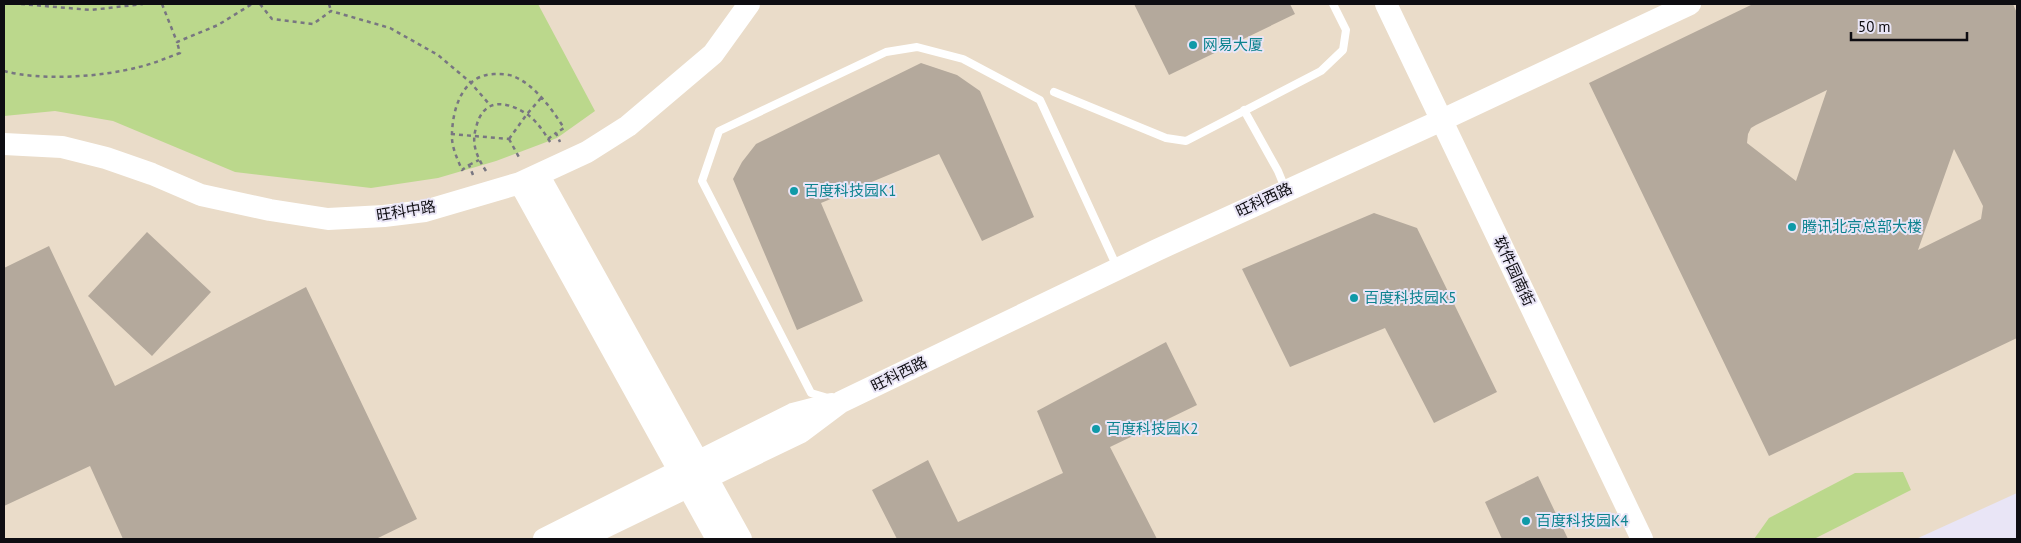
<svg xmlns="http://www.w3.org/2000/svg" width="2021" height="543" font-family="'PT Sans','Noto Sans SC',sans-serif">
<style>
.commercial{fill:#eadcc9}
.green{fill:#bbd88c}
.building{fill:#b4a99c;fill-rule:evenodd}
.lines{fill:none;stroke-linecap:round;stroke-linejoin:round}
.path{stroke:#787681;stroke-width:2.5;stroke-dasharray:4 4;stroke-linecap:butt}
.lane{stroke:#fff;stroke-width:8}
.secondary{stroke:#fff;stroke-width:22}
.culture-dot{fill:#0f9aa8;stroke:#e9e5f6;stroke-width:2}
.labels{text-anchor:middle;stroke-width:4;stroke-linejoin:round;paint-order:stroke}
.culture-label{font-size:15px;fill:#0d838f;stroke:#e9e5f6;text-anchor:start}
.street-label{font-size:15px;fill:#0e0d12;stroke:#e9e5f6}
</style>
<rect width="100%" height="100%" fill="#e9e5f6"/>
<path class="commercial" d="M4 4H2017V493L1916 539H4Z"/>
<path class="green" d="M4 4H538L595 111 557 138 496 161 438 178 371 188 235 172 113 121 55 111 4 116Z
M1903 472 1911 490 1814 539H1754L1769 518 1855 473Z"/>
<path class="building" d="M1134 4H1290L1295 14 1169 75Z
M1753 4H2013L2017 13V338L1769 456 1589 83ZM1827 90 1796 181 1747 143 1748 134 1751 128 1756 125ZM1954 149 1983 206 1981 219 1918 250Z
M921 63 957 75 980 91 1034 217 982 241 939 154 821 203 863 301 797 330 733 179 742 162 756 144Z
M1374 213 1417 228 1497 392 1434 423 1385 328 1290 367 1242 269Z
M147 232 211 292 152 356 88 296Z
M49 246 115 386 306 287 417 519 376 539H123L90 466 4 506V268Z
M1166 342 1197 405 1110 447 1157 539H897L872 490 928 460 958 522 1063 473 1037 411Z
M1538 476 1568 539H1502L1485 502Z"/>
<g class="lines">
<path class="path" d="M21 4 91 10 143 4
M162 4 177 42 218 25 252 4
M260 4 272 19 313 24 331 11 390 28 438 55 470 82 490 105
M329 4 331 11
M4 71C41 81 102 77 139 67 153 64 166 58 180 53L177 42
M451 134 509 139
M509 139 527 114 541 98
M509 139 520 159
M548 139 556 133
M469 165 479 160
M486 171C477 157 471 144 476 128 482 100 503 99 525 113 537 120 545 134 552 145
M473 175 469 165 462 170C457 158 451 146 452 133 453 107 463 75 494 74 500 74 507 74 513 76 535 85 551 108 564 128L556 133 560 142"/>
<path class="lane" d="M1054 92 1166 138 1186 141 1321 71 1343 50 1346 30 1333 4
M1244 110 1278 171 1285 188
M828 398 811 393 702 181 719 131 886 52 917 47 963 59 1040 100 1117 267"/>
<path class="secondary" d="M1386 4 1642 539
M4 144 62 147 106 158 152 174 201 195 270 210 328 219 384 216 425 211 520 183 587 152 628 126 713 54 749 4
M539 176 741 539
M520 183 717 539
M544 539 793 414 832 404
M580 539 801 432 841 402 1157 250 1442 120 1690 4"/>
</g>
<g class="culture-dot">
<circle cx="1193" cy="45" r="5"/>
<circle cx="794" cy="191" r="5"/>
<circle cx="1792" cy="227" r="5"/>
<circle cx="1354" cy="298" r="5"/>
<circle cx="1096" cy="429" r="5"/>
<circle cx="1526" cy="521" r="5"/>
</g>
<g class="labels">
<g class="culture-label">
<text x="1203" y="50">网易大厦</text>
<text x="804" y="196">百度科技园K1</text>
<text x="1802" y="232">腾讯北京总部大楼</text>
<text x="1364" y="303">百度科技园K5</text>
<text x="1106" y="434">百度科技园K2</text>
<text x="1536" y="526">百度科技园K4</text>
</g>
<g class="street-label">
<text transform="translate(1264 200) rotate(-25)" y="5">旺科西路</text>
<text transform="translate(406 211) rotate(-9)" y="5">旺科中路</text>
<text transform="translate(1514 271) rotate(65)" y="5">软件园南街</text>
<text transform="translate(899 374) rotate(-26)" y="5">旺科西路</text>
</g>
</g>
<rect width="2021" height="543" fill="none" stroke="#0e0d12" stroke-width="10"/>
<path d="M1851 32v8h116v-8" fill="none" stroke="#0e0d12" stroke-width="2.5"/>
<text x="1858" y="32" font-size="15" fill="#0e0d12" stroke="#e9e5f6" stroke-width="4" paint-order="stroke">50 m</text>
</svg>
